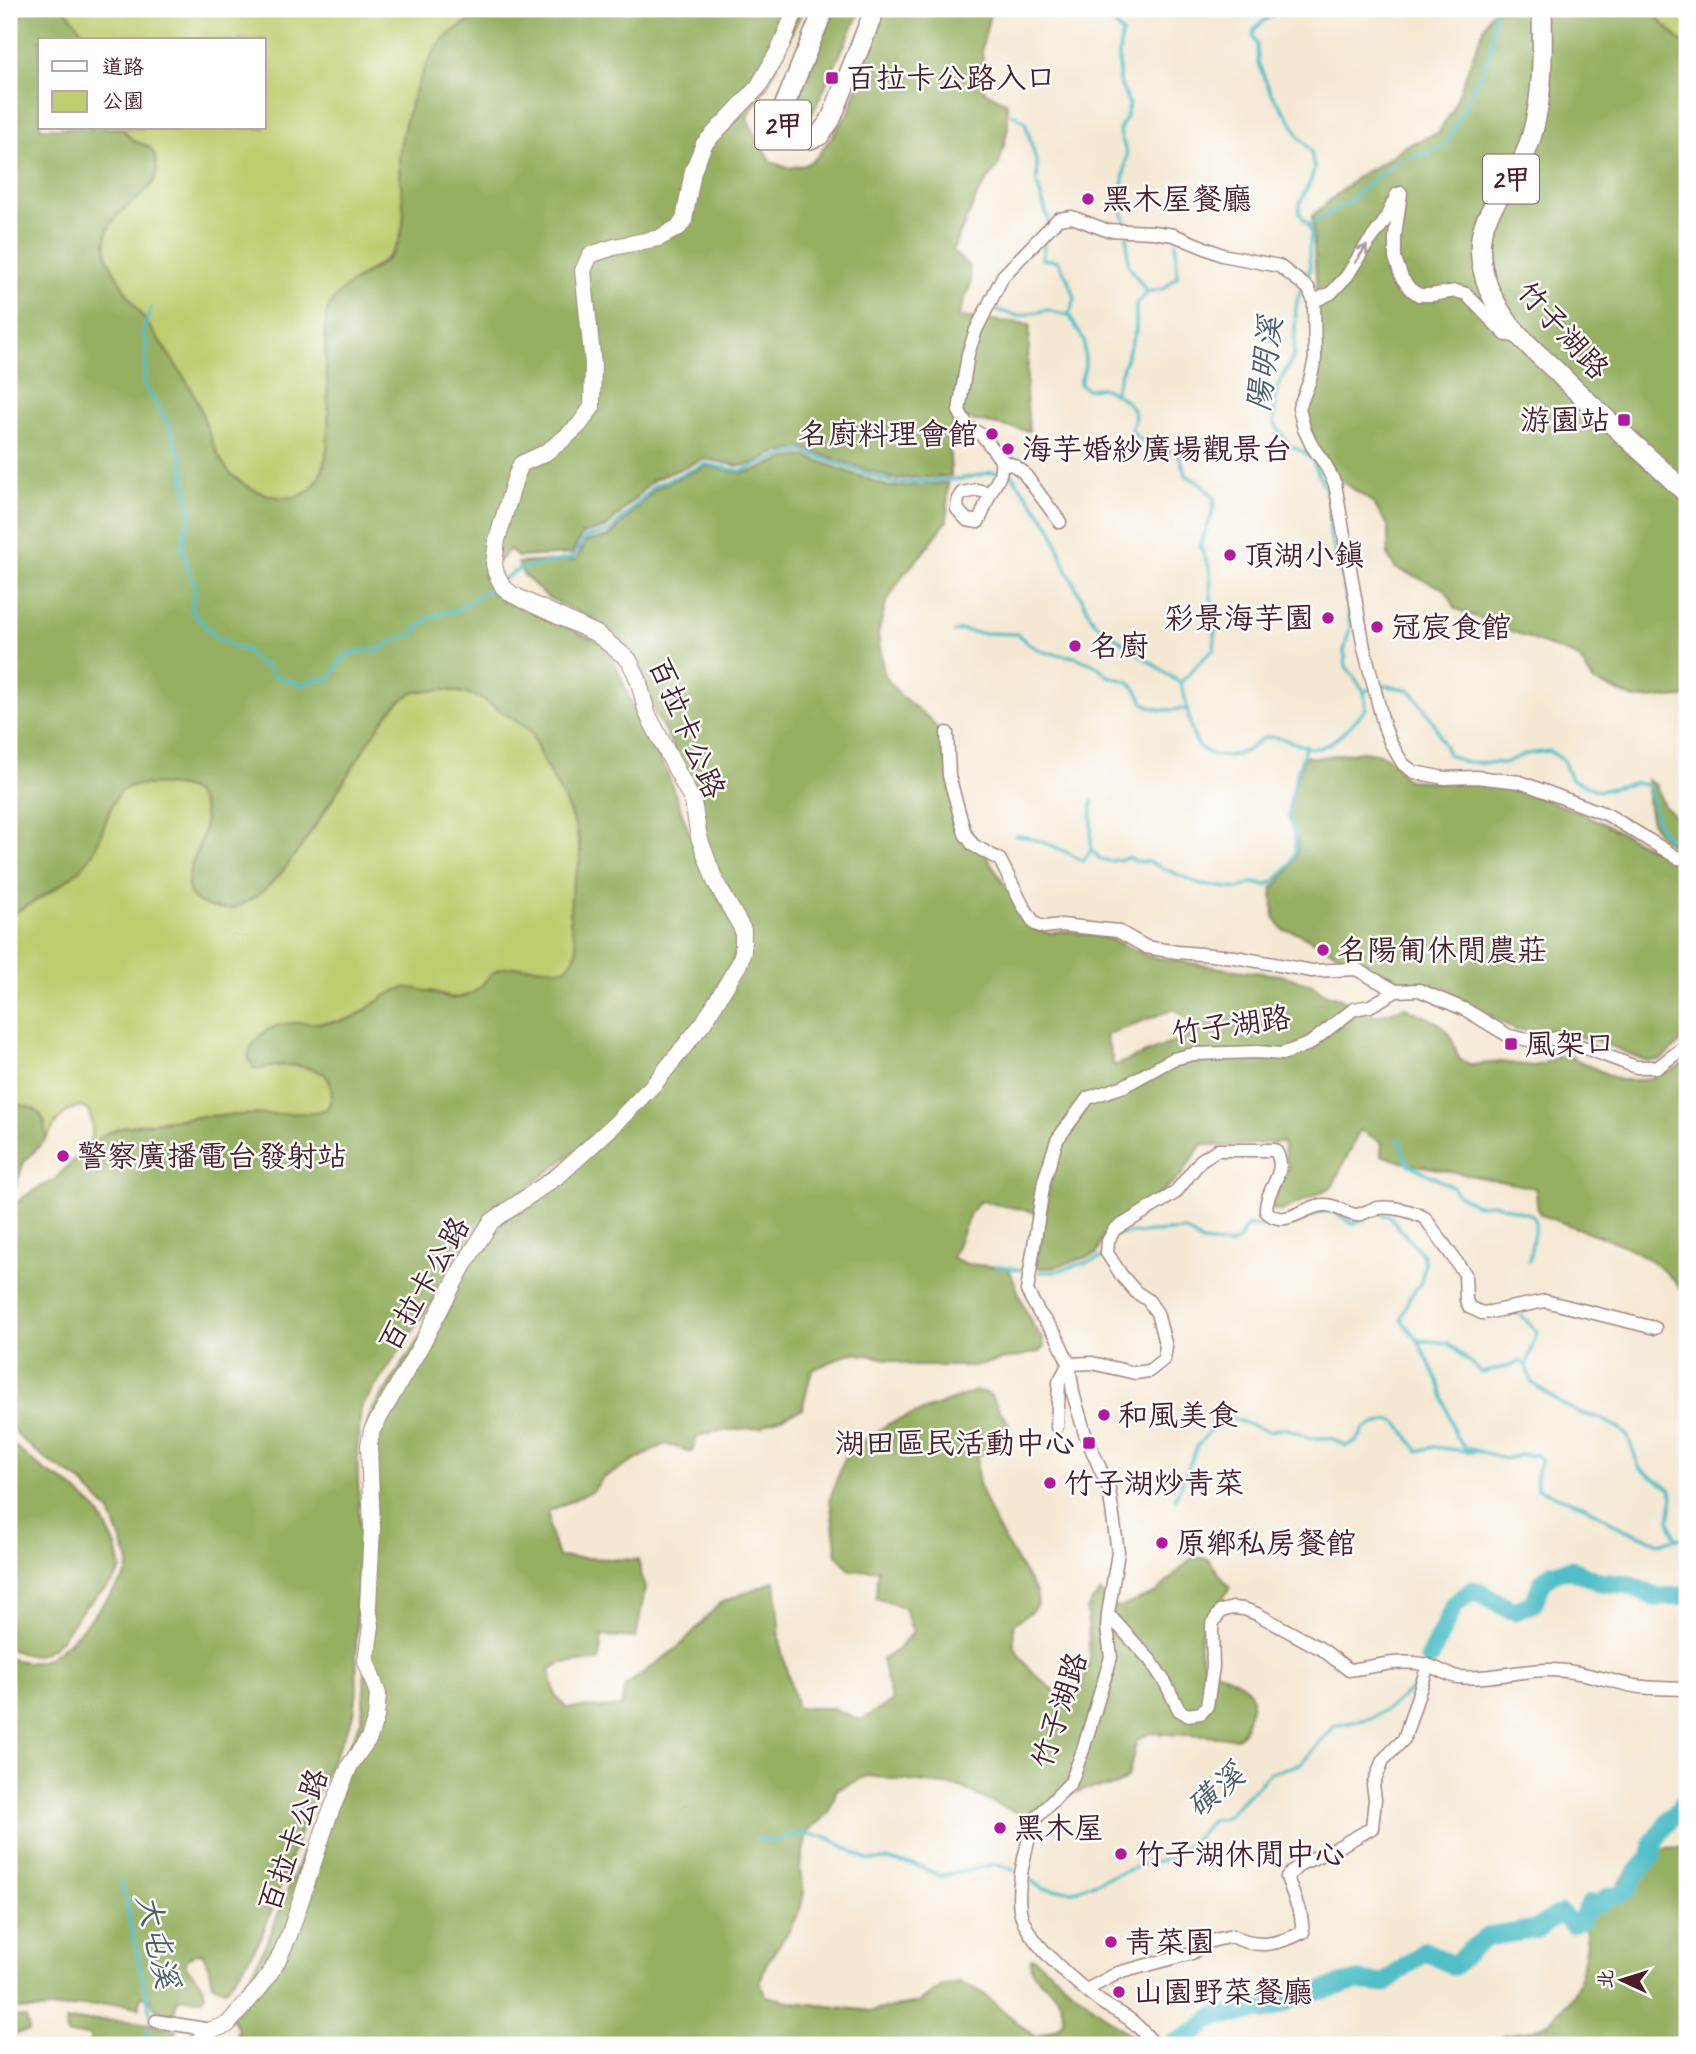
<svg xmlns="http://www.w3.org/2000/svg" width="1696" height="2054" font-family="Caveat,'LXGW WenKai TC',sans-serif">
<style>
.green{fill:#bdcd70;stroke:#84764e;stroke-width:2}
.forest{fill:#96b062;stroke:#706846;stroke-width:2;fill-rule:evenodd}
.lines{fill:none;stroke-linecap:round;stroke-linejoin:round}
.stream{stroke:#51bfc8;stroke-width:3.5}
.river{stroke:#51bfc8;stroke-width:19}
.street-casing{stroke:#a0847f;stroke-width:15}
.secondary-casing{stroke:#a0847f;stroke-width:18}
.primary-casing{stroke:#a0847f;stroke-width:22}
.street{stroke:#fff;stroke-width:12}
.secondary{stroke:#fff;stroke-width:16}
.primary{stroke:#fff;stroke-width:19}
.oneway{stroke:#ae9aa0}
.poi-dot{fill:#b5179e;stroke:#fff;stroke-width:2.5}
.labels{text-anchor:middle;stroke-width:5;stroke-linejoin:round;paint-order:stroke}
.shield{fill:#fff;stroke:#80626b;stroke-width:2}
.shield-label{font-size:28px;font-weight:bold;fill:#4a1f2b}
.poi-label{font-size:30px;fill:#4a1f2b;stroke:#fff;text-anchor:start}
.street-label{font-size:30px;fill:#4a1f2b;stroke:#fff}
.water-label{font-size:32px;font-style:italic;fill:#4d5f6a;stroke:#fff}
</style>
<rect width="100%" height="100%" fill="#fff"/>
<filter id="ink" filterUnits="userSpaceOnUse"><feTurbulence type="fractalNoise" baseFrequency=".0143" numOctaves="2"/><feDisplacementMap in="SourceGraphic" scale="14" xChannelSelector="R" yChannelSelector="G"/><feConvolveMatrix kernelMatrix="1 2 1 2 8 2 1 2 1" color-interpolation-filters="sRGB"/></filter>
<filter id="wash" filterUnits="userSpaceOnUse"><feTurbulence type="fractalNoise" baseFrequency=".00686" numOctaves="4" result="noise"/><feDisplacementMap in="SourceGraphic" scale="28" xChannelSelector="R" yChannelSelector="G"/><feGaussianBlur stdDeviation="1.57" result="paint"/><feColorMatrix in="noise" values="0 0 0 0 0 0 0 0 0 0 0 0 0 0 0 0 0 1.4 0 .05"/><feComposite in="paint" operator="in"/></filter>
<g filter="url(#wash)">
<rect width="100%" height="100%" fill="#f5e8d3"/>
<path class="green" d="M63 9H501C481 17 455 25 441 42 423 62 398 138 399 165 400 191 409 214 400 238 390 263 369 268 350 284 345 289 328 338 326 347 325 354 326 362 326 368 327 399 336 470 309 490 287 508 250 492 232 475 211 455 205 415 192 390 185 378 176 366 168 355 151 330 134 306 119 280 113 269 106 259 106 246 105 221 121 210 140 197L149 146 133 141 122 128H264V40H89Z
M1648 9H1687V45L1682 42Z
M446 690 477 696 530 730 540 754 563 797 576 829 581 857 572 888 570 921 578 942 574 960 565 969H498C490 977 481 990 470 994 446 1004 443 989 424 991 413 992 391 995 382 999 371 1004 362 1014 350 1018 314 1032 263 1006 248 1057L261 1069C283 1063 304 1064 325 1074 333 1086 334 1096 327 1109L314 1113 206 1116 166 1120 124 1127 107 1133 89 1145C93 1131 94 1124 88 1110L79 1106C62 1111 55 1124 46 1139L44 1122 35 1110 9 1102V916C36 900 73 882 91 856 103 839 109 798 124 789 136 782 180 784 192 791 198 794 202 802 204 809 211 836 194 848 190 870 188 878 191 889 192 897 264 958 352 753 388 713 393 707 406 696 413 693 422 689 436 691 446 690Z"/>
<path class="forest" d="M9 9H63L69 14 89 40H40V128H122C125 132 128 137 133 140 140 146 150 143 154 154 174 203 93 200 107 256 109 264 115 272 119 280 140 317 168 350 190 387 203 408 207 435 219 456 222 462 226 469 231 474 252 495 302 512 319 478 339 437 321 365 326 318 330 285 371 277 390 256 394 252 398 243 400 237 409 212 399 189 399 163 399 131 420 68 440 43 453 27 482 16 501 9H803L768 84 747 117 755 135 771 162 788 168 805 165 817 157 849 112 870 48 886 9H991L982 47 984 91 1007 103 1008 128 999 164 978 194 952 251 969 266 971 283 958 317 1030 324 1026 391 1029 431 955 417 949 440 951 476 893 479 803 448 776 453 751 464 739 466 705 459 653 480 606 528 582 534 572 554 517 557 510 549 484 576 496 594 599 642 613 657 640 724 666 770 701 864 737 934 739 948 708 1008 654 1077 600 1131 509 1203 452 1273 361 1408 357 1451 360 1540 356 1641 357 1690 354 1714 305 1819 262 1936 244 1966 227 1988 223 1989 213 1985 211 1973 203 1954 196 1953C177 1964 188 1969 198 1979 202 1983 204 1990 205 1995L202 1999 182 1998 177 2000 174 2014C161 2012 155 2012 150 1999L143 1996 140 1998V2007C133 2007 126 2004 119 2004 88 2003 37 2015 9 2007V1658C20 1661 29 1664 41 1661 65 1655 108 1597 126 1576L129 1562 110 1512 79 1480 45 1459 20 1438 9 1423V1208L34 1190 54 1180 89 1145 107 1133 124 1127 206 1116 313 1113 327 1109C334 1096 334 1086 325 1074 310 1067 292 1063 275 1066 267 1067 261 1069 253 1068 247 1059 248 1051 254 1043 280 1009 315 1031 349 1019 367 1013 387 990 405 988 423 986 443 1001 458 998 481 994 480 982 496 971 508 963 549 969 565 969 589 946 569 939 570 915 571 906 570 897 572 888 574 878 580 867 581 857 582 825 555 784 541 757 537 749 536 739 531 732 527 727 485 700 477 697 469 693 455 690 445 690 437 690 421 690 413 693 391 703 377 730 364 749 351 771 337 791 323 813 301 847 276 891 237 907 226 911 215 909 205 905 159 888 223 837 199 799 193 790 183 786 172 786 159 785 136 782 124 789 109 797 103 839 91 856 73 882 36 900 9 916Z
M834 9H861L810 119C804 124 800 125 793 122L787 105Z
M1493 9H1529L1532 39 1537 41 1548 9H1648L1681 42 1687 45V697L1635 699 1593 681 1579 658 1456 609 1445 589 1395 568 1388 556V525L1372 502 1337 478 1317 445 1309 427 1305 412 1314 381 1318 308 1312 216 1361 174 1382 163 1405 146 1438 133 1452 111 1487 20Z
M805 456 890 487 948 483 947 521 922 554 903 575 886 603 878 634 884 675 901 696 931 720 947 744 952 801 1027 921 1036 930 1049 933 1068 931 1110 939 1148 956 1226 969 1280 975 1312 984 1323 993 1340 998 1377 1016 1405 1007 1439 1023 1451 1037 1459 1059 1471 1065 1500 1062 1533 1066 1543 1064 1557 1056 1571 1057 1619 1080H1644L1669 1072 1687 1061V1296C1676 1282 1662 1268 1647 1258 1615 1238 1574 1229 1540 1214 1535 1206 1538 1197 1535 1188L1402 1162 1381 1155 1382 1143 1360 1130 1332 1187 1281 1211 1272 1209 1271 1203 1288 1169 1283 1142 1223 1146 1202 1144 1181 1176 1154 1198 1126 1214 1103 1235 1097 1254 1051 1268H1039L1036 1265 1043 1228 1034 1212 980 1201 971 1211 952 1258 967 1264 1009 1268 1023 1304 1032 1324 1042 1339 1044 1346 1039 1352 973 1366H914L875 1356 851 1353 812 1370 802 1409 760 1427 712 1432 697 1437 692 1452 665 1444 603 1478 593 1491 549 1511V1528L558 1557 638 1560 645 1589 636 1638 602 1636 599 1661 562 1663 550 1670 555 1695 566 1708 621 1707 625 1686 681 1645 720 1603 775 1581 781 1650 797 1708H833L860 1720 892 1702 882 1660 898 1649 913 1632 904 1608 876 1598 878 1569 852 1571 837 1556 830 1498 846 1454 888 1424 976 1391 983 1392 990 1395 1009 1424 1010 1438 1006 1447 978 1455C968 1491 1017 1560 1036 1592L1038 1603C1033 1613 1021 1617 1013 1625 1014 1632 1013 1641 1015 1647 1020 1661 1047 1689 1062 1693 1069 1695 1076 1691 1082 1687L1090 1658 1087 1610 1092 1601 1101 1592 1105 1601 1119 1608 1156 1593 1193 1557 1208 1559 1230 1588C1213 1611 1187 1637 1206 1667 1218 1673 1251 1683 1252 1697 1253 1704 1249 1713 1247 1720 1245 1728 1244 1734 1236 1738L1150 1733 1137 1740 1128 1776 1122 1782 1114 1786 1085 1789 1066 1796 1054 1808 1023 1815 991 1802 961 1787 867 1776 837 1789 829 1813 807 1832 800 1868 804 1893 801 1907 788 1932 766 1964 760 1982 766 1996 793 2002 871 2011 918 2003 944 1985 961 1983 980 1991 1035 2037 1056 2029 1063 2022C1063 2013 1063 2006 1059 1999 1051 1984 1026 1978 1031 1958H1034L1111 2021 1144 2045H209L219 2040H235C240 2027 237 2024 228 2014L231 1998 252 1973 270 1935 316 1820 361 1720 364 1700 365 1655 367 1424 371 1412 464 1271 511 1212 676 1064 747 940 702 838 691 785 667 734 655 714 642 672 624 643 605 626 547 597 523 574 518 563 576 560 586 541 609 537 656 488 706 466 742 473 756 470 787 458ZM1174 1009 1203 1030 1114 1066 1106 1035Z
M1363 751C1371 752 1381 753 1387 757 1397 763 1398 774 1408 780L1492 785 1517 789 1586 815 1676 861 1687 865V1036L1661 1060 1647 1061 1598 1041 1552 1030H1515L1467 1002 1415 983 1385 978 1296 932 1283 930 1274 917 1272 889C1283 878 1301 859 1297 842 1295 833 1290 824 1289 815 1288 796 1299 774 1304 756L1315 758Z
M1647 779 1655 784 1664 806 1687 827V849C1647 844 1649 810 1647 779Z
M9 1102C21 1105 40 1107 44 1121 45 1126 45 1133 46 1139L24 1162 12 1196 9 1198Z
M9 1439 13 1445 46 1472 69 1484 98 1511 116 1546 121 1569C115 1584 99 1593 87 1605 72 1620 62 1646 41 1654 30 1658 19 1652 9 1649Z
M1687 1847V2045H1494L1503 2035 1532 2031 1550 2021 1570 2000 1580 1980 1587 1944 1585 1926 1590 1912 1619 1885 1630 1867 1646 1853 1663 1848Z
M9 2016 26 2018 29 2031 11 2034V2045H9Z
M91 2020 128 2021 171 2027 177 2030 175 2034 159 2045H91L90 2035H67L66 2021Z"/>
<g class="lines">
<path class="stream" d="M1103 9 1122 33 1119 53V81L1129 104 1126 118 1119 130 1127 155 1120 199 1121 208 1127 227
M1282 9 1262 22 1254 30 1253 36 1257 45 1258 63 1271 93 1292 122 1298 135 1311 151 1314 169 1311 180 1300 203 1299 213 1308 225 1311 234 1309 251 1310 269 1305 281
M1013 114 1025 122 1037 164V183L1049 222
M1308 225 1348 203 1376 177 1401 159 1437 150 1447 143 1491 51 1494 9
M1127 236 1128 264 1146 291
M1045 240 1042 259 1058 261 1069 281 1075 298 1069 315
M1301 288 1296 305 1294 355 1276 390 1274 423 1289 445 1305 453 1313 461 1328 496 1330 536 1343 579 1350 627 1344 651 1346 666 1364 691 1386 686 1406 689 1412 692 1433 721 1448 754 1464 762 1504 763 1526 754 1549 751 1562 759 1571 779 1599 791 1634 783 1648 785C1658 813 1650 836 1687 846
M151 308 143 333 148 344 143 383 166 420 181 455 190 511 182 549 195 587 191 610 213 635 234 647 247 651 257 663 268 667 273 675 298 684H307L317 678 328 681 343 657 362 650 377 651 393 641 413 633 431 616 455 611 497 583
M991 309 1019 316 1046 310 1069 315 1084 340 1085 366 1080 384 1087 389C1091 389 1095 388 1100 388 1112 390 1135 403 1135 418 1135 418 1132 429 1131 429L1139 439 1179 455 1186 475 1201 484 1214 497C1215 515 1205 528 1200 546L1210 569 1211 598 1216 617 1214 649C1201 659 1193 671 1181 682
M1114 393 1136 330V305L1147 292 1163 289 1177 277 1176 242
M503 579 519 569 573 558 584 538 609 532 655 485 706 464 741 471 787 454 805 452 893 483 961 479 992 472 1012 475 1051 527 1066 568 1094 622 1180 683C1189 700 1187 736 1202 749 1215 760 1239 757 1252 747 1256 744 1259 739 1264 738 1284 733 1306 753 1322 747 1339 740 1354 722 1366 709L1364 691
M954 632 962 630 978 633 1017 634 1029 644 1043 652 1075 657 1097 666 1108 676 1129 682 1136 689 1144 703 1151 707 1162 710 1188 709
M1015 836C1031 835 1068 852 1083 861L1091 849 1100 859 1110 861 1129 858 1135 861 1149 862 1202 885 1239 889 1251 883 1266 885 1274 882 1291 864 1295 850V838L1288 815 1294 783 1306 745
M1091 848 1092 801
M1399 1138 1408 1164 1453 1187 1456 1193 1476 1205 1495 1204 1532 1215 1536 1221 1529 1261
M1380 1214 1389 1216 1423 1255 1425 1264 1421 1282 1409 1298 1401 1320 1418 1340 1438 1381 1456 1437 1464 1447 1505 1459 1521 1455H1537L1541 1461 1536 1476 1537 1489 1585 1506 1623 1529 1659 1543 1680 1538 1686 1540 1687 1544
M1121 1234 1185 1230 1202 1242 1230 1245 1238 1241 1247 1226C1264 1225 1281 1228 1297 1222 1308 1219 1317 1211 1329 1211 1337 1212 1346 1220 1353 1224L1366 1218
M997 1266 1023 1270
M1039 1272H1053L1104 1257
M1521 1315 1537 1332 1526 1366 1532 1383 1558 1401 1579 1413 1600 1418 1619 1428 1628 1437 1640 1469 1670 1489 1673 1496 1669 1520 1676 1540
M1418 1340 1448 1343 1482 1373 1513 1365 1520 1361 1526 1366
M1175 1499 1197 1447 1210 1430 1215 1415 1225 1416 1268 1431 1286 1428 1308 1438H1331L1346 1446 1357 1441 1364 1429 1374 1424 1391 1420 1399 1424 1418 1451 1434 1447 1473 1452
M757 1838 773 1842 799 1833 827 1837 868 1860H888L915 1865 941 1876 995 1864 1014 1870
M1029 1879 1043 1889 1073 1891 1149 1862 1171 1859 1200 1834 1212 1820 1225 1818 1270 1773 1300 1764 1334 1726 1371 1718 1390 1707 1417 1684
M121 1880 150 2012
M143 2045 149 2028"/>
<path class="river" d="M1429 1658 1455 1604 1473 1590C1488 1596 1500 1606 1515 1611L1534 1603 1542 1582 1553 1573 1571 1569 1599 1582 1629 1585 1655 1597 1687 1596
M1171 2045 1197 2031 1213 2017 1270 2009 1302 1995 1358 1981 1384 1984 1425 1951 1454 1966 1470 1950 1487 1937 1537 1929 1555 1916 1561 1914 1572 1924 1581 1920 1590 1904H1599L1609 1897 1620 1895 1628 1889 1636 1873 1652 1856 1653 1842 1687 1798"/>
</g>
</g>
<g filter="url(#ink)">
<g class="lines">
<defs>
<path id="street" d="M1314 301 1331 293 1347 276 1363 250 1384 222 1397 194 1401 193 1395 236V258L1402 278 1410 289 1419 295H1431L1456 291 1466 294 1506 335 1518 336
M1001 460 983 436 968 427 959 411 968 354 976 330 1003 276 1058 219 1072 217 1106 230 1153 232 1174 235 1222 255 1279 266 1308 288 1314 301 1315 359 1310 380 1299 408 1304 429 1312 446 1325 464 1335 484 1364 648 1384 726 1390 742 1403 764 1414 772 1445 778 1476 777 1520 782 1608 815 1678 858 1687 859
M1001 460 1015 466 1023 472 1060 522
M990 493 977 490 962 493 958 499 957 509 967 520 978 522C983 514 985 505 989 496 996 480 1002 480 1001 460
M947 733 949 776 965 834 973 845 1000 860 1022 904 1035 924 1044 927 1061 925 1118 931 1146 947 1177 952 1235 957 1312 971 1356 969 1396 991
M1069 1364 1092 1363 1135 1373 1149 1371 1164 1359 1166 1347 1157 1313 1148 1300 1136 1292 1122 1276 1107 1253 1108 1241 1114 1230 1175 1193 1201 1160 1217 1150H1275C1290 1172 1265 1188 1266 1211 1285 1231 1305 1204 1326 1205 1337 1205 1347 1215 1357 1215 1364 1214 1370 1209 1378 1208 1392 1206 1412 1211 1425 1218L1465 1274 1466 1300 1469 1307 1482 1313 1490 1312 1545 1301 1655 1328
M1057 1427 1059 1382 1068 1365
M1108 1614 1151 1661 1166 1684 1179 1710 1187 1715 1201 1713 1207 1706 1213 1667 1212 1624 1221 1611 1233 1608 1244 1609 1257 1614 1323 1650 1349 1670C1374 1667 1398 1659 1423 1664 1435 1666 1445 1675 1458 1677 1489 1680 1519 1670 1549 1670 1579 1670 1605 1680 1634 1686 1651 1689 1670 1688 1687 1689
M1086 1990 1118 1973 1192 1953 1207 1942 1232 1936C1256 1949 1278 1945 1303 1932L1301 1916 1287 1877 1300 1864 1333 1850 1372 1828 1375 1799 1373 1785 1383 1760 1404 1739 1428 1665
M156 2021 211 2030
M1156 2045C1148 2038 1141 2029 1133 2022 1124 2014 1111 2009 1101 2002 1077 1984 1024 1940 1020 1910 1016 1882 1026 1852 1032 1825L1036 1818 1071 1782 1083 1750 1111 1657 1107 1628 1108 1614 1118 1552 1109 1489 1085 1434 1073 1393 1069 1364 1056 1335 1039 1313 1027 1291 1044 1181 1057 1140 1088 1098 1124 1086 1173 1059 1194 1054 1257 1052 1282 1054 1309 1044 1354 1009 1370 1006 1396 991 1419 990 1466 1010 1509 1036 1534 1041 1559 1038 1636 1067H1658L1687 1045"/>
<path id="secondary" d="M194 2045 211 2030 227 2025 262 1985 277 1962 290 1933 328 1818 350 1765 369 1738 376 1717 378 1694 366 1661 371 1626 368 1606 372 1528 369 1445 372 1430 420 1347 462 1268 491 1222 559 1175 614 1125 655 1083 704 1022 739 964 743 952V930L715 881 699 837 693 802 647 713 638 679 629 660 597 634 513 595 503 587 496 573 494 564 497 540 515 479 521 464 545 453 560 442 579 425 592 407 593 364 583 271 590 255 614 247 659 238 679 227 684 220 693 171 704 144 758 87 779 50 796 9"/>
<path id="primary" d="M824 9 784 107 783 126 790 136 795 139H811L820 135 831 119 875 9
M1542 9C1543 58 1544 115 1522 161 1511 183 1492 202 1484 225 1475 251 1484 284 1498 307 1511 331 1535 351 1555 370 1598 413 1644 452 1687 494"/>
</defs>
<use href="#street" class="street-casing"/>
<use href="#secondary" class="secondary-casing"/>
<use href="#primary" class="primary-casing"/>
<use href="#street" class="street"/>
<use href="#secondary" class="secondary"/>
<use href="#primary" class="primary"/>
</g>
<defs><path id="oneway-shaft" d="M-6 0H5M1.5-3L5.5 0L1.5 3" fill="none" stroke-width="1.6" stroke-linecap="round" stroke-linejoin="round" transform="scale(1.75)"/></defs>
<use class="oneway" href="#oneway-shaft" transform="translate(1361 254) rotate(-57)"/>
</g>
<g class="poi-dot">
<rect x="825" y="71" width="14" height="14" rx="3.5"/>
<circle cx="1088" cy="199" r="7"/>
<rect x="1617" y="413" width="14" height="14" rx="3.5"/>
<circle cx="992" cy="434" r="7"/>
<circle cx="1008" cy="449" r="7"/>
<circle cx="1230" cy="555" r="7"/>
<circle cx="1328" cy="618" r="7"/>
<circle cx="1377" cy="627" r="7"/>
<circle cx="1075" cy="646" r="7"/>
<circle cx="1323" cy="950" r="7"/>
<rect x="1504" y="1037" width="14" height="14" rx="3.5"/>
<circle cx="63" cy="1156" r="7"/>
<circle cx="1104" cy="1415" r="7"/>
<rect x="1082" y="1436" width="14" height="14" rx="3.5"/>
<circle cx="1050" cy="1483" r="7"/>
<circle cx="1162" cy="1543" r="7"/>
<circle cx="1000" cy="1828" r="7"/>
<circle cx="1121" cy="1854" r="7"/>
<circle cx="1111" cy="1942" r="7"/>
<circle cx="1119" cy="1992" r="7"/>
</g>
<g class="labels">
<g class="shield">
<rect x="755" y="100.5" width="56" height="49" rx="5"/>
<rect x="1483" y="154.5" width="56" height="49" rx="5"/>
</g>
<g class="shield-label">
<text x="783" y="135">2甲</text>
<text x="1511" y="189">2甲</text>
</g>
<g class="poi-label">
<text x="846" y="88">百拉卡公路入口</text>
<text x="1102" y="209">黑木屋餐廳</text>
<text x="1610" y="430" text-anchor="end">游園站</text>
<text x="978" y="444" text-anchor="end">名廚料理會館</text>
<text x="1022" y="459">海芋婚紗廣場觀景台</text>
<text x="1244" y="565">頂湖小鎮</text>
<text x="1314" y="628" text-anchor="end">彩景海芋園</text>
<text x="1391" y="637">冠宸食館</text>
<text x="1089" y="656">名廚</text>
<text x="1337" y="960">名陽匍休閒農莊</text>
<text x="1525" y="1054">風架口</text>
<text x="77" y="1166">警察廣播電台發射站</text>
<text x="1118" y="1425">和風美食</text>
<text x="1075" y="1453" text-anchor="end">湖田區民活動中心</text>
<text x="1064" y="1493">竹子湖炒青菜</text>
<text x="1176" y="1553">原鄉私房餐館</text>
<text x="1014" y="1838">黑木屋</text>
<text x="1135" y="1864">竹子湖休閒中心</text>
<text x="1125" y="1952">青菜園</text>
<text x="1133" y="2002">山園野菜餐廳</text>
</g>
<g class="street-label">
<text transform="translate(1563 330) rotate(48)" y="10">竹子湖路</text>
<text transform="translate(687 728) rotate(67)" y="10">百拉卡公路</text>
<text transform="translate(1231 1025) rotate(-8)" y="10">竹子湖路</text>
<text transform="translate(424 1284) rotate(-60)" y="10">百拉卡公路</text>
<text transform="translate(1059 1710) rotate(-72)" y="10">竹子湖路</text>
<text transform="translate(293 1840) rotate(-70)" y="10">百拉卡公路</text>
</g>
<g class="water-label">
<text transform="translate(1264 364) rotate(-82)" y="11">陽明溪</text>
<text transform="translate(1215 1790) rotate(-40)" y="11">磺溪</text>
<text transform="translate(158 1941) rotate(77)" y="11">大屯溪</text>
</g>
</g>
<rect width="1696" height="2054" fill="none" stroke="#fff" stroke-width="35"/>
<rect x="38" y="38" width="228" height="91" fill="#ffffff" stroke="#b7a5aa" stroke-width="2"/>
<rect x="52" y="61" width="35" height="10" fill="#ffffff" stroke="#b7a5aa" stroke-width="2"/>
<text x="102" y="74" font-size="21" fill="#4a1f2b">道路</text>
<rect x="52" y="91" width="35" height="21" fill="#bdcd70" stroke="#b7a5aa" stroke-width="2"/>
<text x="102" y="108" font-size="21" fill="#4a1f2b">公園</text>
<g transform="translate(1622 1980) rotate(274)" stroke="#ffffff" stroke-width="5" paint-order="stroke">
<path d="M0-5L12 26L0 18L-12 26Z" fill="#4a1f2b"/>
<text y="-10" font-size="19" font-weight="bold" text-anchor="middle" fill="#4a1f2b">北</text>
</g>
</svg>
